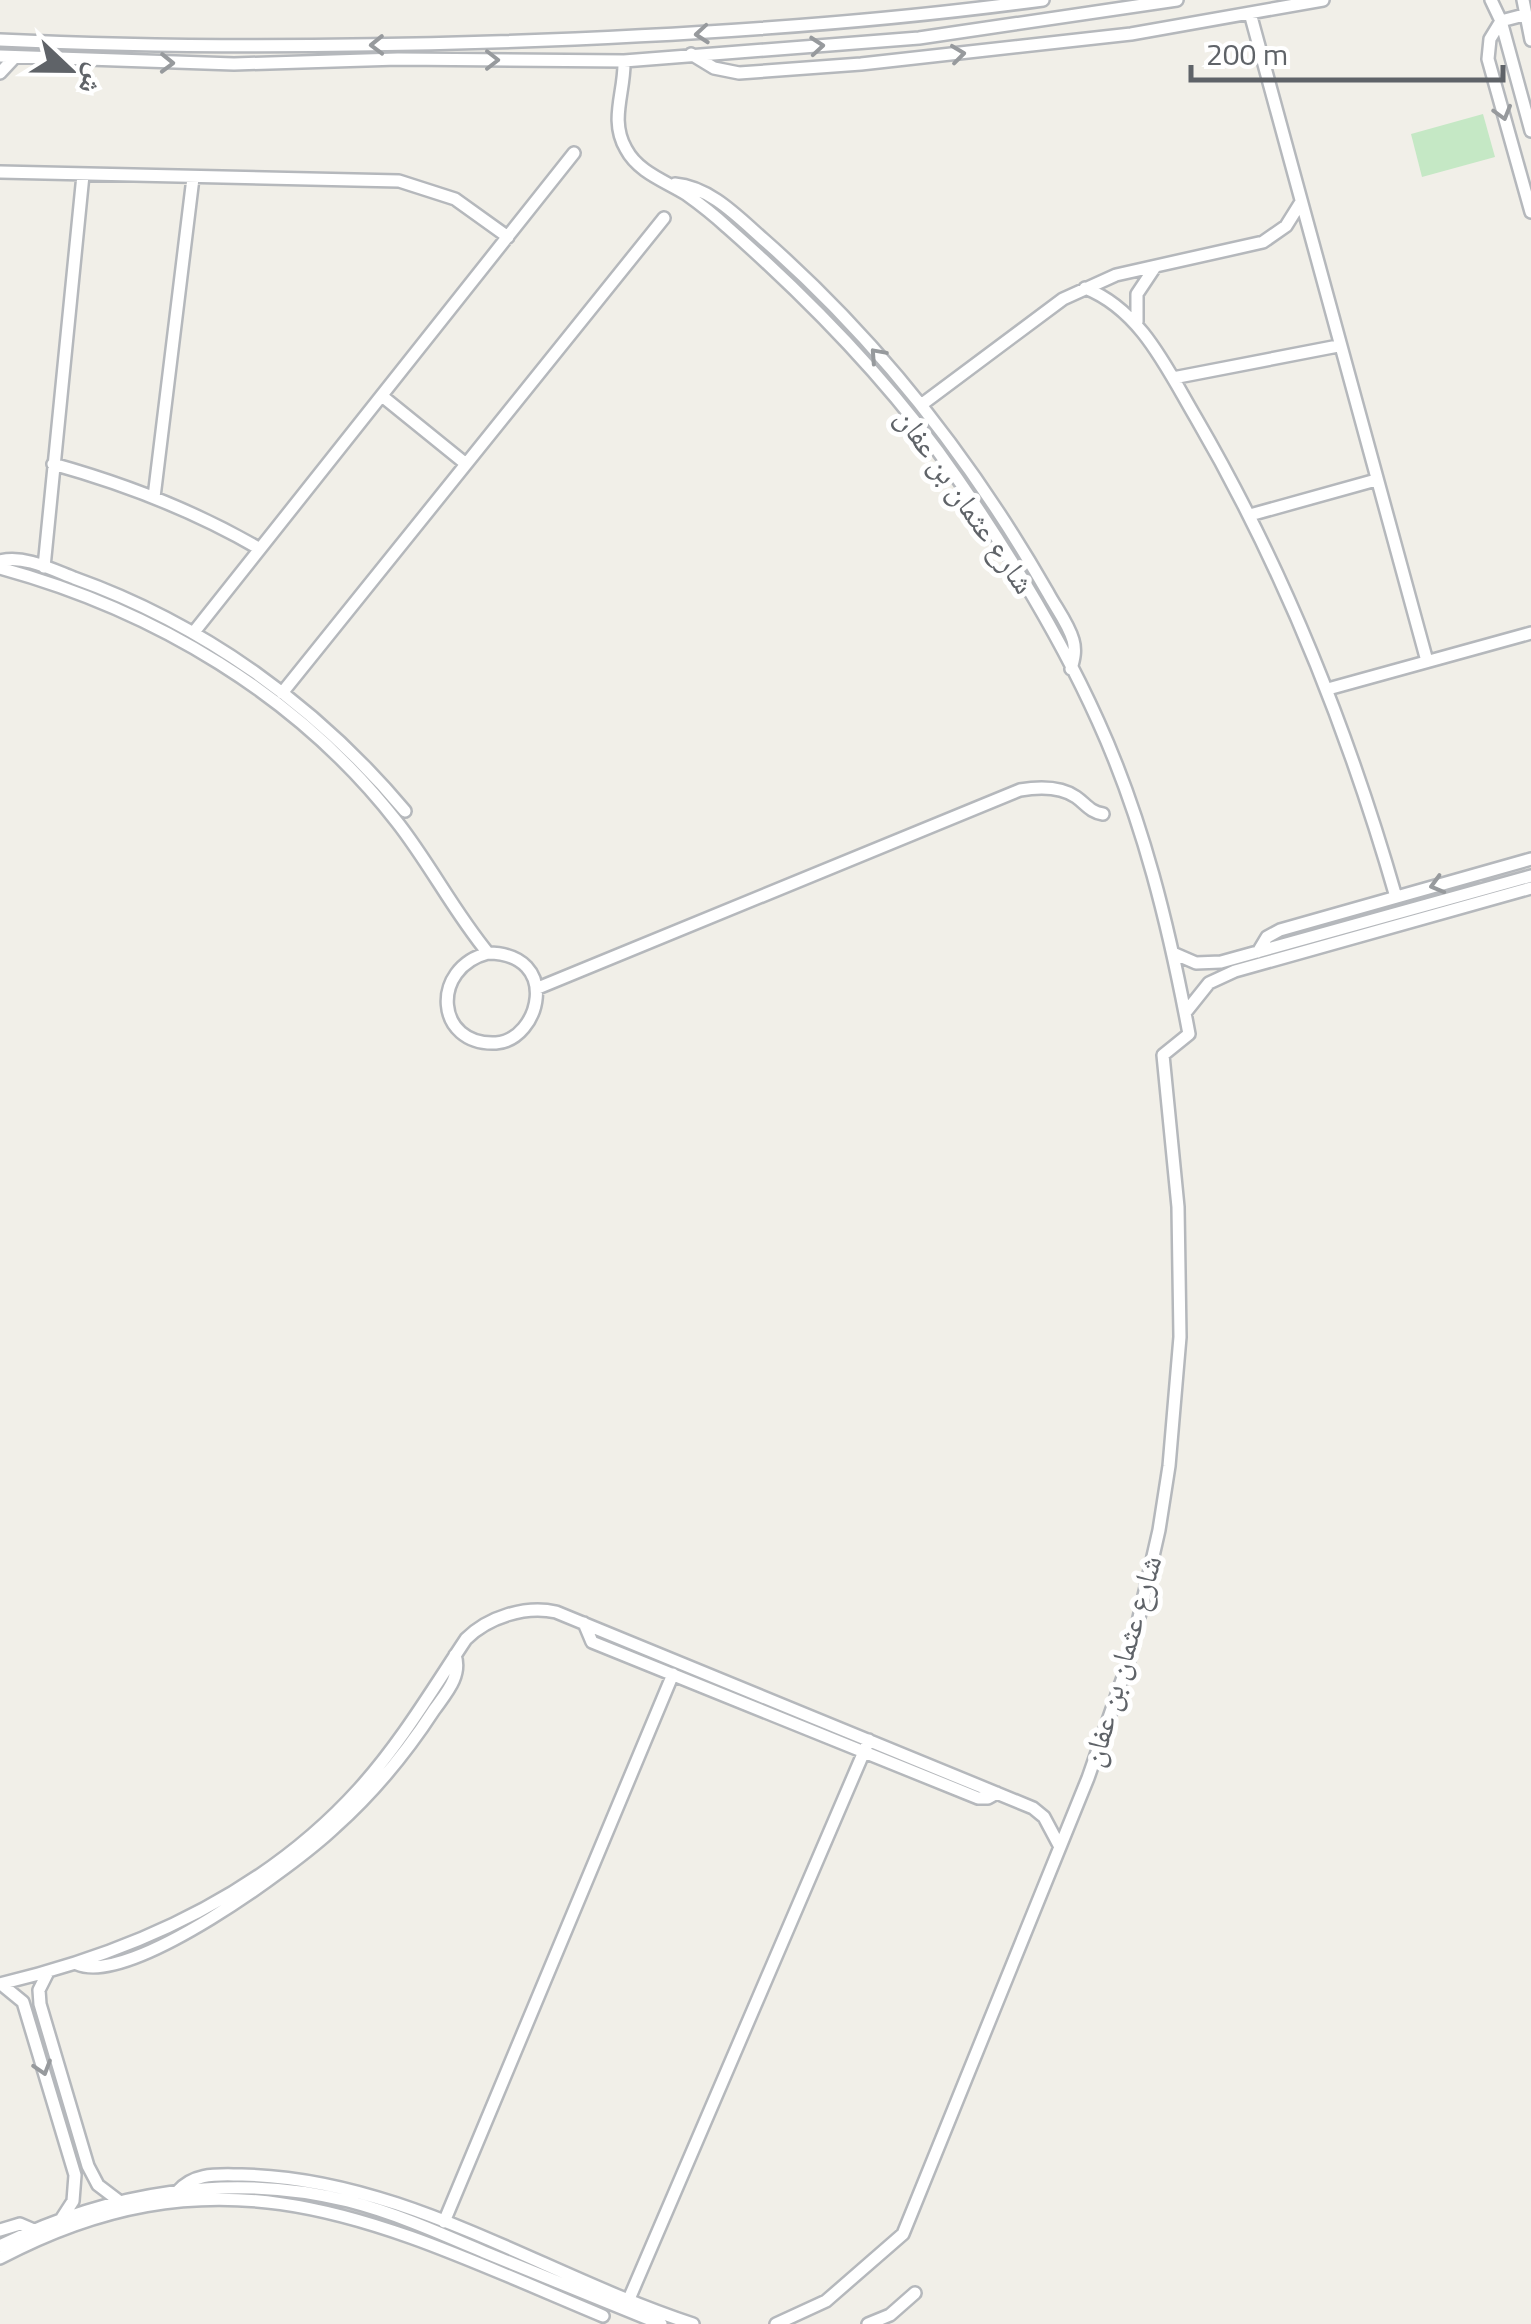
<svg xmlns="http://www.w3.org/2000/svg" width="1531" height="2324" font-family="'Titillium Web','Noto Naskh Arabic',sans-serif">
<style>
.green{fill:#c5e8c5}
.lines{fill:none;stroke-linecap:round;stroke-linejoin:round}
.street-casing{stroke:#b5b8bc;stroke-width:16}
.street{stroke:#fff;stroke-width:11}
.oneway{stroke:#979a9d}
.labels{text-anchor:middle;stroke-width:10;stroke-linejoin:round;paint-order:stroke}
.street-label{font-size:30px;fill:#5f6368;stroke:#fff}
</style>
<rect width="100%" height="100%" fill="#f1efe8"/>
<path class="green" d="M1483 114 1495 157 1422 177 1411 134Z"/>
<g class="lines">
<defs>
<path id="street" d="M1491 0 1501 21 1531 131
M1523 0 1531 40
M1250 13 1427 661
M1524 15 1501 21 1490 39 1488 59 1531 212
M0 40C164 48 328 47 492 42 676 36 860 25 1043 0
M691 54 714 68 739 73 861 64 1131 34 1323 0
M0 56 234 64 398 59 624 61 919 38 1177 0
M624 61C625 92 609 120 626 149 638 172 665 181 686 194 700 204 714 215 727 227 812 302 893 385 957 478 1010 555 1060 636 1098 721 1143 820 1169 927 1189 1034L1163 1055 1178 1207 1180 1337 1169 1466 1159 1530 1130 1657 1088 1778 903 2234 826 2301 776 2324
M0 73 15 57
M0 172 399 181 455 199 508 237
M675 184C710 187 738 217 763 239 877 339 973 462 1048 593 1056 608 1068 623 1073 640 1076 650 1074 659 1071 669
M1085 288C1141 310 1167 369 1196 418 1284 569 1348 730 1396 897
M1137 322V294L1155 267
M1173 378 1338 346
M382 396 466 464
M921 405 1063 299 1116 275 1263 242 1286 226 1301 202
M53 464C125 484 195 511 260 549
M154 497 193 178
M1250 515 1376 480
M0 561C24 555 51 569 74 578 203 624 317 706 405 811
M44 567 83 175
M0 568C154 610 298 695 397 822 430 864 454 912 488 953
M194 632 574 153
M1328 689 1531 633
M282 693 664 218
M1258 952 1267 937 1280 930 1531 859
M488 953C562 954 540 1040 496 1043 435 1046 430 968 488 953Z
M1173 953 1196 963 1221 962 1531 876
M538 988 1020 790C1038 787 1060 786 1076 797 1086 804 1090 812 1103 814
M1185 1013 1209 983 1235 971 1531 888
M584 1623 592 1642 978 1798H988L997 1793
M77 1964C130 1987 295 1865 335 1827 373 1793 406 1753 434 1710 446 1693 462 1676 455 1655
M48 1972 39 1990 40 2004 88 2166 98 2185 119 2201
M0 1984C135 1952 264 1894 359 1789 400 1744 432 1690 466 1639 488 1617 526 1605 556 1612L1033 1808 1044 1817 1060 1847
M1 1984 23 2002 75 2175 73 2201 62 2218
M178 2191C195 2172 218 2175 242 2175 404 2178 543 2275 693 2324
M444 2222 673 1674
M0 2230 20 2224 34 2230
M0 2246C108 2192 230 2172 348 2201 395 2213 440 2233 484 2252 543 2276 602 2300 661 2324
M0 2258C229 2137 387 2226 603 2316
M629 2299 869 1740
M868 2324 890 2315 915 2293"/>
</defs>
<use href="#street" class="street-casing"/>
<use href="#street" class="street"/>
</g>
<defs><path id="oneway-chevron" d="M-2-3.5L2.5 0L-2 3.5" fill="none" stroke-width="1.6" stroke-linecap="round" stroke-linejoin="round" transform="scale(2.5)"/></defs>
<g class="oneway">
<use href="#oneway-chevron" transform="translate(702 34) rotate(175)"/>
<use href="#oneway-chevron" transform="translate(377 45) rotate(179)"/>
<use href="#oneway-chevron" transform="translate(817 46) rotate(-5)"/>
<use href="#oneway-chevron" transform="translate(958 54) rotate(-7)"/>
<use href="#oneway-chevron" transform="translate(492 60)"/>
<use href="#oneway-chevron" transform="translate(167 63) rotate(1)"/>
<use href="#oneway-chevron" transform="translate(1503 113) rotate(74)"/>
<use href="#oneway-chevron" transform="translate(877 355) rotate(-132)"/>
<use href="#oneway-chevron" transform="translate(1437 885) rotate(164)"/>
<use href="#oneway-chevron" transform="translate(43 2068) rotate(73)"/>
</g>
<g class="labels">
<g class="street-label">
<text transform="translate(965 501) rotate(55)" y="10">شارع عثمان بن عفان</text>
<text transform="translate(1122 1661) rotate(-74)" y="10">شارع عثمان بن عفان</text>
</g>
</g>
<g transform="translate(70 70) rotate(112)" stroke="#ffffff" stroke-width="8" paint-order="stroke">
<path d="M0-8L18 38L0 25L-18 38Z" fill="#5f6368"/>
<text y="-15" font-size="28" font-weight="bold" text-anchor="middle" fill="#5f6368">ش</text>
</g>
<path d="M1191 65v15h312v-15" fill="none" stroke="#5f6368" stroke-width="5"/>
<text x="1206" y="65" font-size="30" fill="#5f6368" stroke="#ffffff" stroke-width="8" paint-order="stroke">200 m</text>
</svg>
